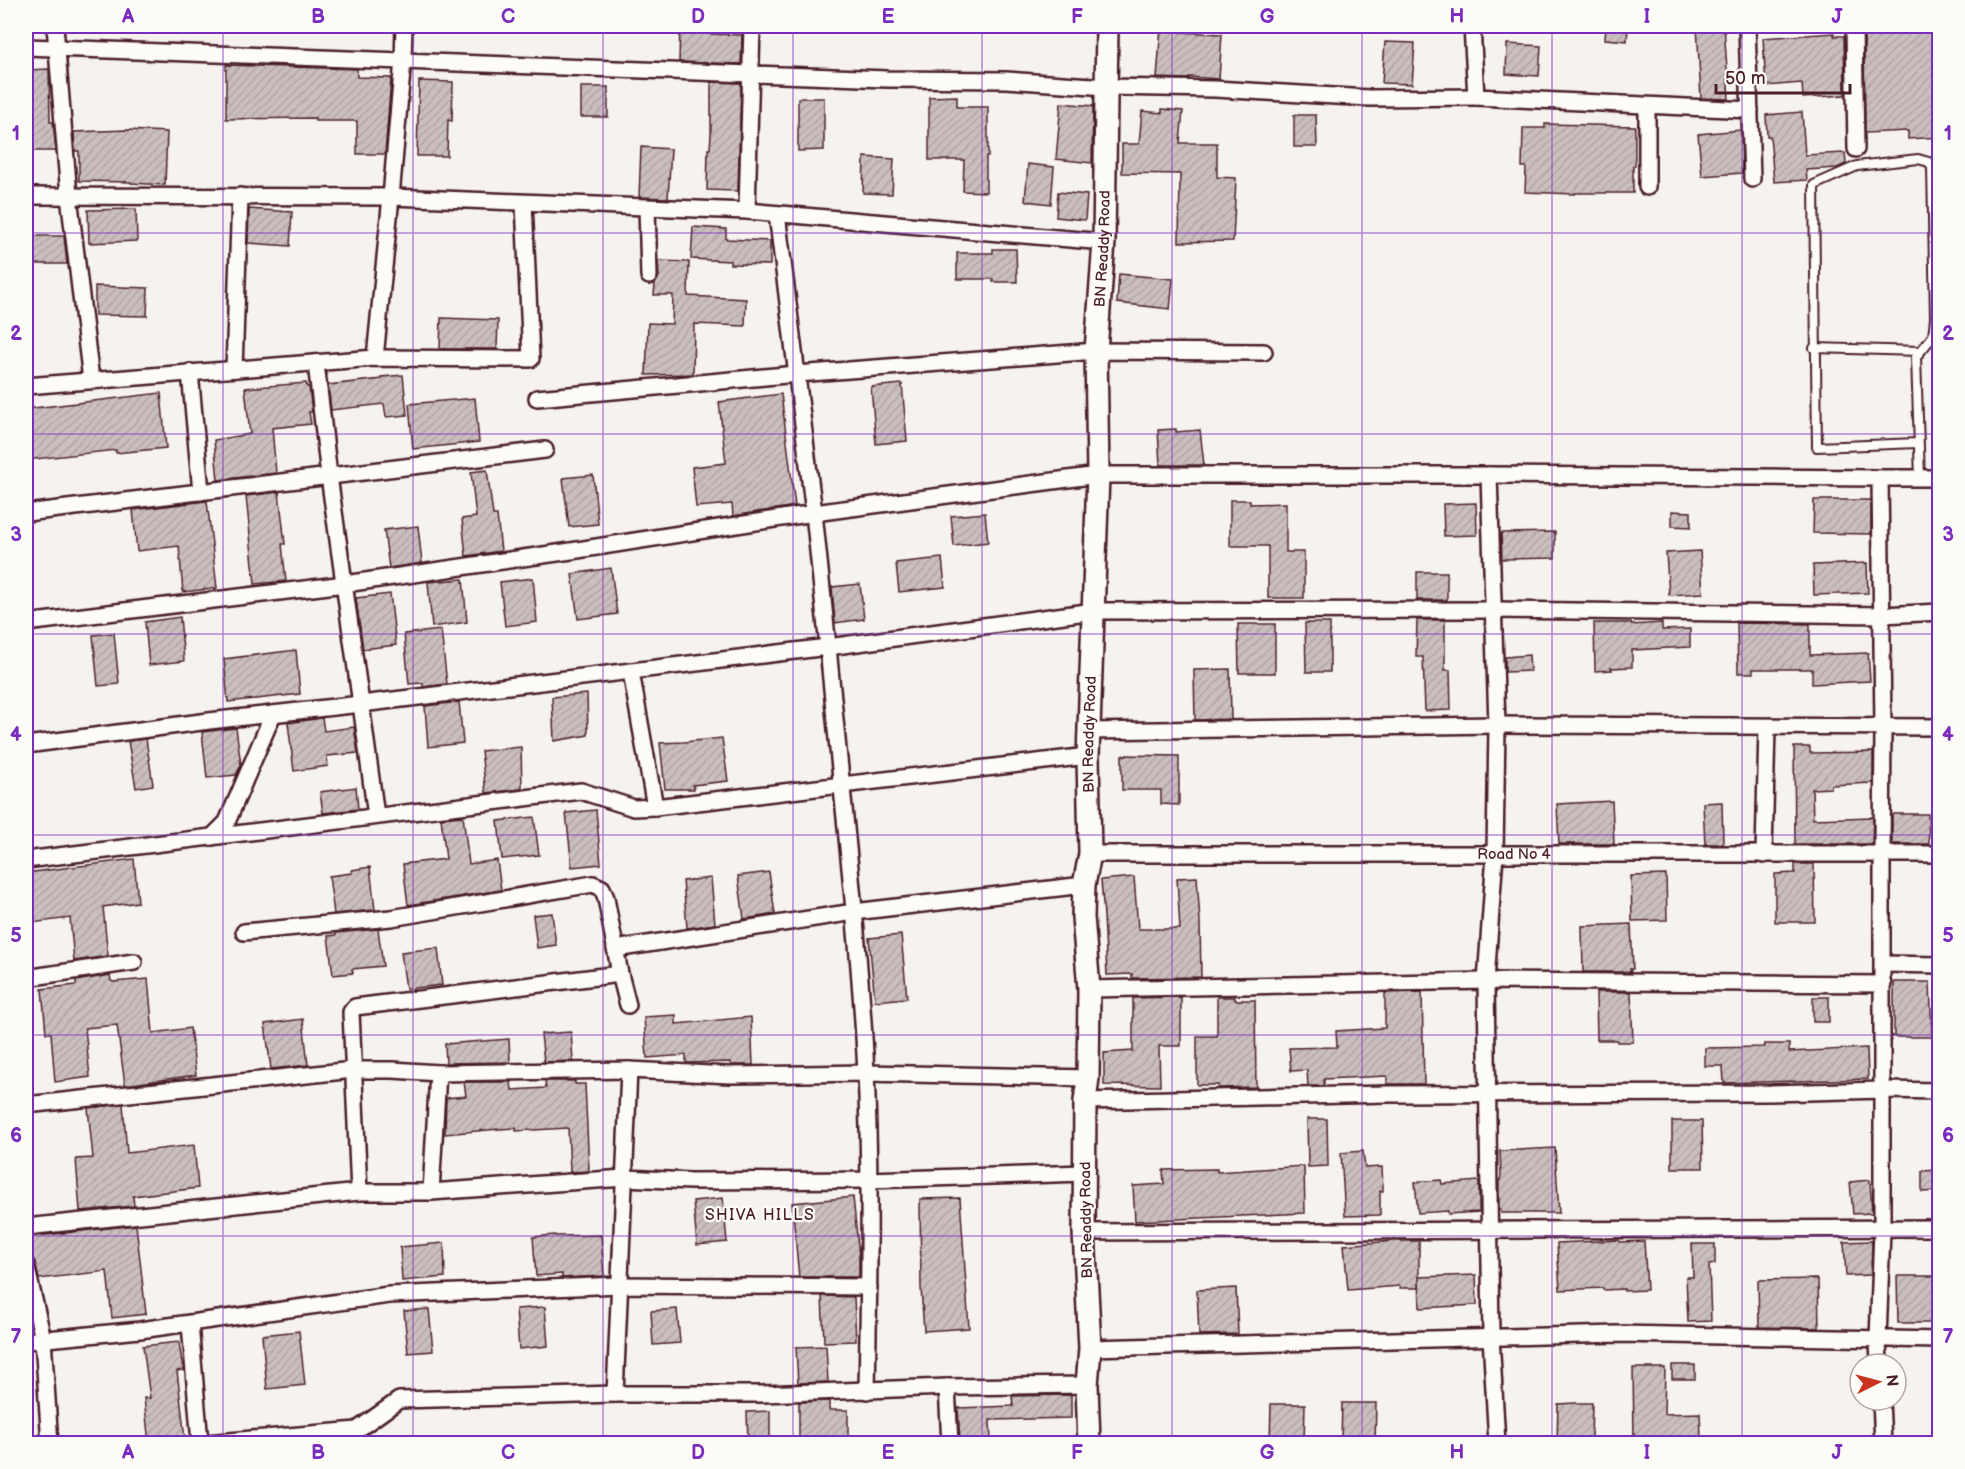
<svg xmlns="http://www.w3.org/2000/svg" width="1965" height="1469" font-family="'Balsamiq Sans',sans-serif">
<style>
.building{fill:url(#building-hatch);stroke:#4a1f2b;stroke-width:1.5}
.lines{fill:none;stroke-linecap:round;stroke-linejoin:round}
.lane-casing{stroke:#4a1f2b;stroke-width:12}
.street-casing{stroke:#4a1f2b;stroke-width:20}
.secondary-casing{stroke:#4a1f2b;stroke-width:26}
.lane{stroke:#fdfcf7;stroke-width:8}
.street{stroke:#fdfcf7;stroke-width:15}
.secondary{stroke:#fdfcf7;stroke-width:21}
.grid{fill:none;stroke:#7b2cbf;stroke-width:1.5;stroke-opacity:0.55}
.labels{text-anchor:middle;stroke-width:4.5;stroke-linejoin:round;paint-order:stroke}
.street-label{font-size:15px;fill:#4a1f2b;stroke:#fdfcf7}
.neighbourhood-label{font-size:16px;letter-spacing:1.5px;fill:#4a1f2b;stroke:#fdfcf7}
.neatline{fill:none;stroke:#7b2cbf;stroke-width:2}
.grid-label{font-size:20px;text-anchor:middle;font-weight:bold;fill:#7b2cbf}
</style>
<defs>
<pattern id="building-hatch" width="6" height="6" patternUnits="userSpaceOnUse" patternTransform="scale(1.5)"><rect width="6" height="6" fill="#cbbfbe"/><path d="M-1 1l2-2M0 6l6-6M5 7l2-2" fill="none" stroke="#b0a4a3"/></pattern>
</defs>
<rect width="100%" height="100%" fill="#f6f3ef"/>
<filter id="ink" filterUnits="userSpaceOnUse"><feTurbulence type="fractalNoise" baseFrequency=".0167" numOctaves="2"/><feDisplacementMap in="SourceGraphic" scale="12" xChannelSelector="R" yChannelSelector="G"/><feConvolveMatrix kernelMatrix="1 2 1 2 8 2 1 2 1" color-interpolation-filters="sRGB"/></filter>
<g filter="url(#ink)">
<path class="building" d="M680 26H709L708 34 742 35 741 64 679 62Z
M1161 26H1181L1180 32 1222 34 1219 79 1189 77V79L1157 78Z
M1606 26H1628L1627 41 1605 39Z
M1697 26H1724L1729 99 1701 98Z
M1936 31 1940 97V137L1908 139V131L1865 133 1864 34Z
M1834 33V36H1844L1845 95 1803 98 1802 83 1766 86 1763 38Z
M1385 42 1415 43 1412 84 1382 83Z
M1507 44 1541 46 1539 76 1506 74Z
M226 65 357 69V77L391 78 385 154H357V121H315V118L226 119Z
M49 69 50 122H53L56 151H26V70Z
M419 81 453 82 452 121 448 120 447 156H417Z
M711 82 741 83 738 191 707 190 708 149H710L711 134Z
M581 87H608V117H581Z
M957 96V107H988V156H986V192L963 191 964 160H929V97Z
M798 98H824V150L798 151Z
M1061 103 1093 106 1092 163 1056 159Z
M1162 109 1183 111 1180 143H1217V177L1236 178 1233 241 1179 242 1180 174 1122 173V144H1139L1142 111 1162 113Z
M1802 112 1805 155 1845 153 1846 164 1837 168 1806 170 1807 180 1774 182 1770 136H1767L1766 115Z
M1294 115H1316L1317 147H1294Z
M1545 124 1635 126V166H1633V193H1575V194L1525 192 1526 167H1522L1523 128H1545Z
M127 130 167 132 165 185 131 183V182L79 181V151H75L74 132Z
M1741 130 1742 173 1702 176 1698 134Z
M641 147 671 149 668 198 639 197Z
M864 157 894 159 892 194 863 193Z
M1028 164 1054 167 1051 204 1025 201Z
M1058 192 1087 195 1085 220 1056 217Z
M136 209 137 241 89 243 88 210Z
M249 209 292 212 290 246 248 243Z
M693 227 726 229V239L770 241V265L730 264V261L691 259Z
M26 236H64L67 264H26Z
M993 249H1016L1017 282H993V279H957V253H993Z
M658 261 689 262 688 296 746 299 745 326 694 324 693 374 646 375 648 323 672 324 673 295H654L655 284 659 276Z
M1119 274 1173 279 1170 309 1117 303Z
M95 286 148 288 147 316 95 315Z
M441 318 498 320 497 349H440Z
M403 375 407 415 386 417 384 404 331 410 328 385 382 379 381 377Z
M306 383 307 387H309L312 412H309L311 424 272 428 276 473 218 480 214 440 250 434 245 388Z
M902 384 907 441 876 444 871 387Z
M161 393 166 448 116 453V450L26 460V409Z
M781 394 795 506 733 516 732 504 696 507 692 467 726 463 719 402Z
M475 398 479 442 413 449 409 404Z
M1176 429V432L1200 430 1204 465H1160L1158 430Z
M487 470 493 515H497L501 551 466 556 462 519 476 517 471 472Z
M593 475 598 524 569 527 563 478Z
M279 492 285 544H282L286 581 255 584 246 496Z
M1230 500H1250V504L1286 503V552H1304V598H1268V546H1230Z
M1814 500H1871V534L1813 533Z
M207 501 217 588 183 592 179 546 137 551 133 510Z
M1476 503 1477 535 1444 536 1443 504Z
M1672 511 1691 512V527L1672 526Z
M985 513 988 542 954 546 951 516Z
M418 526 422 563 389 568 384 530Z
M1555 532V558L1502 559 1501 533Z
M1700 551 1703 593 1669 595 1666 553Z
M942 558 945 587 899 592 896 563Z
M1867 563 1868 593 1814 595 1813 565Z
M611 568 617 614 578 619 572 574Z
M1417 572H1447V600H1417Z
M533 578 537 622 505 626 500 582Z
M463 579 467 622 432 627 428 582Z
M860 584 864 619 835 623 832 587Z
M390 594 396 645 363 649 356 598Z
M180 617 184 661 149 665 145 622Z
M1417 620H1445V670H1450L1451 710 1425 711 1423 657H1416Z
M1305 623H1330V672H1306Z
M1594 623H1631V625L1662 623V630L1690 629V647L1632 650V667L1611 668 1612 670 1595 671Z
M1737 623 1810 624V655L1868 653 1870 681 1812 684V669H1753V673H1738Z
M1238 624H1275V673H1239Z
M441 630 447 684 423 687V683L409 684 404 634Z
M114 633 119 684 98 686 93 635Z
M296 650 300 694 228 702 224 659Z
M1529 655 1530 671 1505 672V657Z
M1230 669 1231 719 1195 720 1194 670Z
M587 694 588 735 554 741 552 697Z
M459 702 463 743 428 747 425 706Z
M322 718 324 731 354 727 358 753 327 756 328 766 294 771 288 723Z
M236 728 241 765 236 775 207 778 202 732Z
M722 738 728 781 693 785 694 789H665L660 743 684 742Z
M146 739 153 785 136 788 128 741Z
M521 747 522 789 486 793 481 751Z
M1794 747H1810V753L1873 752V783L1831 785V788L1812 789 1813 819 1873 817 1872 844H1795Z
M1122 755 1179 756V805L1161 804V790H1122Z
M356 787 358 809 323 813 320 792Z
M1612 801 1614 844H1559L1557 804Z
M1722 802 1723 844H1705L1703 803Z
M596 810 601 864 572 867 566 813Z
M1894 814H1928L1929 844H1892V816Z
M463 816 469 864 497 860 501 890 408 905 403 864 446 859 441 818Z
M534 817 539 855 502 859 498 821Z
M134 859 138 902 103 907 108 956 74 961 70 918 31 923 26 873Z
M1795 864H1814L1815 922H1775V874L1795 873Z
M370 867 375 910 334 914 329 876 352 873V870Z
M769 872 775 914 744 919 738 876Z
M1666 875 1667 920 1632 921 1631 876Z
M1134 877 1138 929H1180L1177 878 1197 877 1200 921 1201 977 1132 978V974L1107 975 1104 916 1101 880Z
M711 878 715 924 687 928 683 881Z
M552 913 556 945 537 948 533 915Z
M1631 924 1633 969H1630L1631 972H1583L1582 926Z
M378 929 383 966 352 969 353 973 333 975 328 936 336 935V933Z
M901 935 907 998 875 1001 869 938Z
M438 948 442 985 406 989 401 952Z
M110 975 111 981 113 982 148 979 153 1033 190 1028 196 1075 125 1085 117 1025 85 1028 90 1077 55 1082 51 1033H46L42 989 76 985V981Z
M1894 982H1930L1932 1037H1894Z
M1422 992 1424 1084H1387V1076L1324 1079V1086H1308L1307 1070 1291 1071 1289 1048 1337 1047 1336 1031 1385 1028V993Z
M1596 992H1631L1633 1042H1617V1040H1597Z
M1181 997V1046H1159L1160 1086 1104 1085V1053L1133 1051V998Z
M1217 997H1235V1000H1255L1256 1087 1218 1088V1085H1197V1036H1217Z
M1813 997H1829V1022H1813Z
M676 1015V1024L751 1017 753 1065H731V1062L686 1063V1055L647 1058 644 1017Z
M303 1019 308 1065 271 1069 265 1024Z
M571 1032 573 1061 544 1062 541 1034Z
M509 1039 510 1062 446 1063 445 1044Z
M1764 1044H1789V1052L1867 1048 1868 1079 1724 1083 1723 1066H1705V1048L1765 1047Z
M545 1081H575V1084H585L589 1171 570 1172 568 1128 516 1131V1128L499 1129 445 1134 446 1098 466 1096 464 1082H511L512 1090 546 1088Z
M123 1104 127 1153 194 1145 198 1188 133 1196 134 1206 80 1211 76 1159 93 1158 88 1108Z
M1307 1119H1327L1328 1166 1308 1167Z
M1672 1121H1702L1703 1168H1672Z
M1555 1148 1559 1213H1501V1210H1499V1180H1500L1501 1176 1500 1151Z
M1363 1151 1365 1168 1382 1167 1383 1191H1380V1215L1345 1216 1341 1153Z
M1304 1166 1305 1213 1135 1221 1133 1186 1164 1184 1163 1170 1217 1169V1172Z
M1940 1170V1191L1922 1192V1171Z
M1441 1180 1442 1184 1479 1181V1212L1448 1214V1211L1418 1213 1415 1182Z
M1870 1180 1872 1213 1853 1214 1850 1182Z
M853 1197 859 1256V1277H799L792 1203Z
M723 1198 727 1242 697 1245 693 1201Z
M960 1198 969 1328 924 1331 921 1288 920 1199Z
M136 1225 146 1314 112 1318 107 1271 39 1279 35 1262 30 1256 28 1237Z
M555 1235 556 1236 601 1235 604 1276 562 1278V1274L536 1276 533 1237Z
M1619 1240V1242L1644 1241 1647 1290 1624 1291V1289L1603 1290V1288L1560 1290 1557 1243Z
M1394 1241H1419V1288H1400V1286L1348 1290 1344 1245Z
M1872 1241 1871 1275 1846 1276 1844 1242Z
M444 1243 445 1277 402 1281 400 1247Z
M1692 1244H1715V1264L1709 1265 1711 1321 1688 1322 1686 1277H1693Z
M1476 1275 1477 1305 1420 1308 1419 1277Z
M1897 1276H1940V1323H1898Z
M1818 1279 1819 1328 1759 1327 1758 1280Z
M1236 1288 1238 1334 1199 1335 1197 1290Z
M822 1296 854 1297 856 1341 824 1342Z
M545 1307 548 1346 519 1349 516 1309Z
M429 1309 433 1351 408 1353 404 1311Z
M677 1309 680 1343 653 1345 651 1311Z
M299 1331 305 1385 267 1389 262 1335Z
M179 1342 183 1370 177 1371 185 1439 149 1443 144 1398H150L143 1346Z
M826 1346 828 1382 798 1383 796 1347Z
M1672 1365H1695V1379H1672Z
M1633 1368H1665L1664 1414 1700 1413 1701 1437 1634 1440Z
M1071 1395V1418L990 1420 991 1443H960L958 1408 1013 1406 1012 1396Z
M829 1401V1410H848V1443H799V1402Z
M1342 1403H1376L1375 1443H1341Z
M1576 1403H1592L1591 1443H1557L1558 1404Z
M1271 1404H1305L1304 1443H1270Z
M770 1411V1443H748L747 1412Z"/>
<g class="lines">
<defs>
<path id="lane" d="M1814 348 1920 351
M1918 443 1817 447 1814 185 1857 166 1918 159 1929 162 1932 168 1935 318 1933 336 1916 357 1920 478"/>
<g id="street">
<path d="M55 26 69 196 91 380"/>
<path d="M404 26 403 60 391 197 747 211 1104 242"/>
<path d="M1472 26 1476 97 1750 110"/>
<path d="M1747 26 1752 179"/>
<path d="M1854 26 1856 149"/>
<path d="M26 47 887 79 1006 80 1107 87 1215 89 1369 98 1476 97"/>
<path d="M1647 187V106"/>
<path d="M26 196 391 197 375 358"/>
<path d="M647 208 649 276"/>
<path d="M747 211 752 26"/>
<path d="M777 214 814 513 828 647 1094 611 1494 610 1883 615 1940 612"/>
<path d="M234 369 240 196"/>
<path d="M190 372 201 492"/>
<path d="M26 386 375 358 531 359 524 203"/>
<path d="M537 398 797 374 1096 351 1264 352"/>
<path d="M1489 475 1497 725 1495 854 1486 981 1491 1336 1497 1444"/>
<path d="M1880 478H1940"/>
<path d="M26 513 545 450"/>
<path d="M26 623 345 584 571 551 814 513 1098 475H1489L1880 478 1883 728 1882 855V1230L1878 1340 1879 1364"/>
<path d="M631 672 655 807"/>
<path d="M1088 731 1497 725 1940 727"/>
<path d="M26 745 209 721 361 704 329 476 316 363"/>
<path d="M376 816 361 704 828 647C841 789 859 931 866 1073 871 1179 869 1285 867 1391"/>
<path d="M212 837 227 822 273 714"/>
<path id="s1" d="M1090 854H1940"/>
<path d="M1764 855 1767 727"/>
<path d="M26 860 581 791 634 808 655 807 1088 756"/>
<path d="M244 932 391 918 593 884 602 888 606 898 620 974 628 1005"/>
<path d="M615 949 854 912 1084 885"/>
<path d="M1883 964 1940 965"/>
<path d="M26 978 134 962"/>
<path d="M1089 989 1486 981 1883 984"/>
<path d="M1085 1101 1387 1094 1771 1093 1883 1090 1940 1091"/>
<path d="M26 1105 353 1070H393L438 1073"/>
<path d="M359 1192 351 1012 355 1007 620 974"/>
<path d="M431 1192 438 1073 629 1070 730 1075 866 1073 1088 1078"/>
<path d="M26 1227 359 1192H431L624 1178 691 1181 868 1180 1085 1173"/>
<path d="M1084 1232 1940 1228"/>
<path d="M26 1265 43 1339 50 1444"/>
<path d="M190 1324 200 1443"/>
<path d="M26 1341 140 1330 389 1295 619 1285 869 1287"/>
<path d="M1090 1348 1618 1334 1940 1340"/>
<path d="M947 1387 950 1444"/>
<path d="M615 1394 629 1070"/>
<path d="M1881 1400 1883 1444"/>
<path d="M194 1444 357 1430 399 1400 615 1394H762L947 1387 1087 1385"/>
</g>
<g id="secondary">
<path id="s2" d="M1089 1444 1087 1385 1090 1348 1084 1232 1085 1101 1088 1078 1089 989 1083 917 1084 885 1090 854 1088 756 1098 475 1096 351 1104 242 1107 26"/>
</g>
</defs>
<use href="#lane" class="lane-casing"/>
<use href="#street" class="street-casing"/>
<use href="#secondary" class="secondary-casing"/>
<use href="#lane" class="lane"/>
<use href="#street" class="street"/>
<use href="#secondary" class="secondary"/>
</g>
</g>
<path class="grid" d="M223 26V1444M413 26V1444M603 26V1444M793 26V1444M982 26V1444M1172 26V1444M1362 26V1444M1552 26V1444M1742 26V1444M26 233H1940M26 434H1940M26 634H1940M26 835H1940M26 1035H1940M26 1236H1940"/>
<g class="labels">
<g class="street-label">
<text dy="5" stroke="none"><textPath href="#s2" startOffset="1197">BN Readdy Road</textPath></text>
<text dy="5" stroke="none"><textPath href="#s2" startOffset="711">BN Readdy Road</textPath></text>
<text dy="5" stroke="none"><textPath href="#s1" startOffset="424">Road No 4</textPath></text>
<text transform="translate(1086 1220) rotate(-91)" y="5">BN Readdy Road</text>
</g>
<g class="neighbourhood-label">
<text x="760" y="1220">SHIVA HILLS</text>
</g>
</g>
<rect width="1965" height="1469" fill="none" stroke="#fdfcf7" stroke-width="66"/>
<g transform="translate(1878 1382) rotate(84)"><circle r="28" fill="#fdfcf7" stroke="#b5a4a5" stroke-width="1.5"/>
<path d="M0-4.5L10 22L0 15L-10 22Z" fill="#c8321e"/>
<text y="-9" font-size="16" font-weight="bold" text-anchor="middle" fill="#4a1f2b">N</text>
</g>
<path d="M1716 84v9h134v-9" fill="none" stroke="#4a1f2b" stroke-width="3"/>
<text x="1725" y="84" font-size="18" fill="#4a1f2b" stroke="#fdfcf7" stroke-width="4.5" paint-order="stroke">50 m</text>
<rect x="33" y="33" width="1899" height="1403" class="neatline"/>
<g class="grid-label">
<text x="128" y="23">A</text>
<text x="318" y="23">B</text>
<text x="508" y="23">C</text>
<text x="698" y="23">D</text>
<text x="888" y="23">E</text>
<text x="1077" y="23">F</text>
<text x="1267" y="23">G</text>
<text x="1457" y="23">H</text>
<text x="1647" y="23">I</text>
<text x="1837" y="23">J</text>
<text x="16" y="140">1</text>
<text x="1948" y="140">1</text>
<text x="16" y="340">2</text>
<text x="1948" y="340">2</text>
<text x="16" y="541">3</text>
<text x="1948" y="541">3</text>
<text x="16" y="741">4</text>
<text x="1948" y="741">4</text>
<text x="16" y="942">5</text>
<text x="1948" y="942">5</text>
<text x="16" y="1142">6</text>
<text x="1948" y="1142">6</text>
<text x="16" y="1343">7</text>
<text x="1948" y="1343">7</text>
<text x="128" y="1459">A</text>
<text x="318" y="1459">B</text>
<text x="508" y="1459">C</text>
<text x="698" y="1459">D</text>
<text x="888" y="1459">E</text>
<text x="1077" y="1459">F</text>
<text x="1267" y="1459">G</text>
<text x="1457" y="1459">H</text>
<text x="1647" y="1459">I</text>
<text x="1837" y="1459">J</text>
</g>
</svg>
